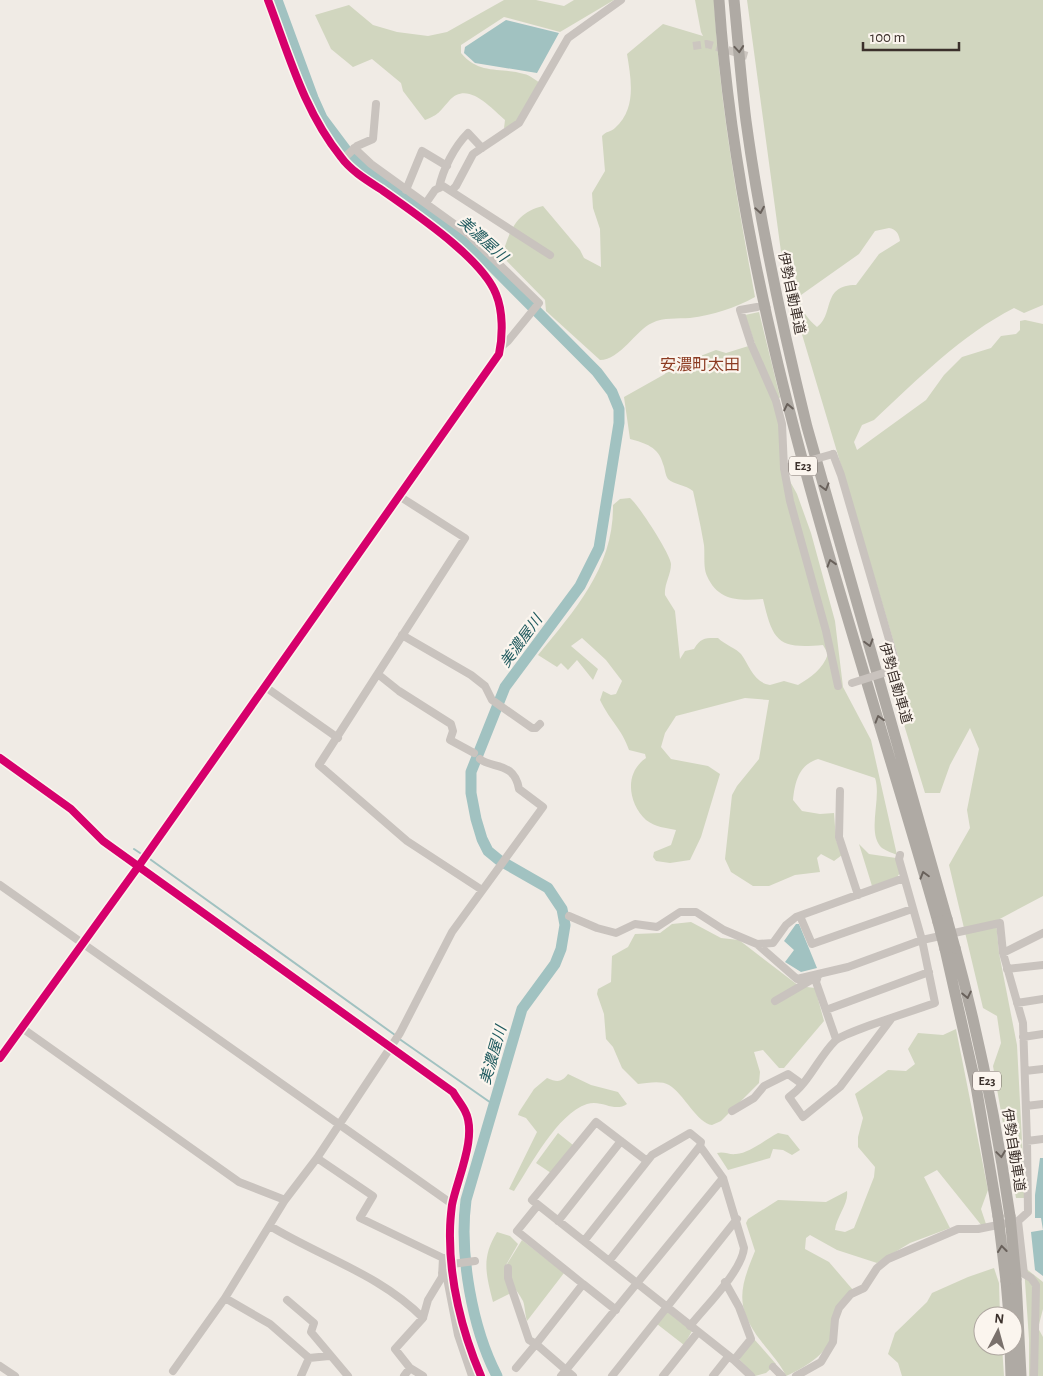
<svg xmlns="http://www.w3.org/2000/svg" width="1043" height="1376" font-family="'Alegreya Sans','Noto Sans JP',sans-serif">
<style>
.green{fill:#d1d6bf;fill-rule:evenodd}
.water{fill:#a1c2c1}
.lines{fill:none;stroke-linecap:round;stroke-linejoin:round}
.stream{stroke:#a1c2c1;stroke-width:2}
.river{stroke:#a1c2c1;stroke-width:11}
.minor-tunnel{stroke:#ccc6c0;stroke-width:8;stroke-dasharray:8 4;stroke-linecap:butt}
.minor{stroke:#c9c3be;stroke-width:8}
.highway{stroke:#afaaa4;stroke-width:11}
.minor-bridge{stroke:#c9c3be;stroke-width:8}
.highway-bridge{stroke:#afaaa4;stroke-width:11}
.cycleway-casing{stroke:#fbf5ee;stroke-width:11}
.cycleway{stroke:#d6006c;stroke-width:8}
.oneway{stroke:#69615b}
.labels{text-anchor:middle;stroke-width:4.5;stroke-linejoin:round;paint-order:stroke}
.shield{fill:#fbf5ee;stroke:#756b66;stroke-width:1}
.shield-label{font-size:12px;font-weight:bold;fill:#3b302b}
.street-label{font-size:14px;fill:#3b302b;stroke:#fbf5ee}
.water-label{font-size:15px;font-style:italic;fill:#1f5a5e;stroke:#fbf5ee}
.quarter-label{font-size:16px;fill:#8c3b22;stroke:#fbf5ee}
</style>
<rect width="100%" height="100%" fill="#f0ebe5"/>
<path class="green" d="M504 0H536L564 6 574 0H614L560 32 504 17 461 45V53C479 75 500 67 524 74 530 75 536 81 542 84 532 102 526 125 504 128L505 120C490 107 467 80 449 101 439 112 440 114 425 120L403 91 401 83 372 59 353 67 331 49 315 15 349 5 373 25 397 32 428 36 447 32Z
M695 0H714C719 100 737 199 755 297 735 308 713 315 690 318 677 319 664 317 652 323 636 330 620 360 600 360L546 311 545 300 502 256C509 232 516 212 543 206L580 250 584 258 601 267 600 229 593 208 592 193 605 171 602 136C606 131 611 132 615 128 637 109 631 79 627 54L663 24 703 36 701 32Z
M747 0H1043V305L1024 313 1014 308C961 335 918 379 874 420L862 425 854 442 857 450 926 400 944 375 962 357 991 348 1001 336 1016 334 1020 330V321L1025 320 1043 324V896L996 921 999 953 1017 1045 1025 1198H1016L993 1066 1001 1043 997 1016 983 1008 949 865 970 828 967 810 979 749 970 728 950 765 940 793H925L889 676 900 663 784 274ZM889 228C896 229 899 234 900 241L879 254 856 285C821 285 835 314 817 327 807 318 799 309 801 295L859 254 875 231Z
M759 312 780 397 778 401 781 465 797 494 811 533 835 621 843 687 871 740 897 855C893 853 886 851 882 848 866 834 882 798 875 778L818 759C799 765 795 781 793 800L802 811 820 814 834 813 836 840 842 855 834 861 821 854 817 858 820 872 795 875 769 886H753L731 872 725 859 732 795 737 786 759 759 769 700 745 698 676 716 665 733 661 747 671 759 708 766 720 774 701 837 690 860 670 863 656 861 653 857 654 852 671 845 676 830C666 828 655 827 646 820 628 803 624 773 646 758L645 754 629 750C622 729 610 721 600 700L603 691 611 695 616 694 622 681 606 660 582 638 571 646 598 669 593 680 577 660 568 670 561 663 557 667 538 655C575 610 614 567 613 505L620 499 630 498C638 504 671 555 671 564 671 575 664 584 665 595L675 611 680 659 685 651 694 649C701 637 706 638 718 638 725 645 736 648 741 654 750 666 753 682 770 685L784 681 798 685C811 677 823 669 828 654L823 645C778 649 773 642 763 599 739 601 718 601 707 576 703 568 705 554 704 545 701 527 697 509 693 491 686 485 673 484 668 479 665 475 665 468 663 464 659 447 645 443 630 439L624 397 665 374 674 359 690 360 716 350 726 353 755 344 745 315Z
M859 844 869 854 896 858 900 873 897 877 872 886Z
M691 922 721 938 739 940 799 986 815 988 824 1021 784 1068H779L763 1050 754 1052 760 1072 759 1083 721 1121 712 1125C698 1124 683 1093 669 1085 661 1080 647 1083 638 1084L622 1068 613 1047 606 1039 604 1014 597 994 598 989 611 982 612 956 628 947 635 934 660 933 672 924Z
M956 1029 988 1190 981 1209 986 1224 982 1226 937 1170 924 1177 950 1228 910 1243 877 1263 837 1250 810 1235 806 1238 805 1249 829 1262 853 1290C837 1307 840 1314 833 1335 826 1355 804 1368 786 1376 780 1363 770 1353 761 1341 734 1306 740 1288 755 1251L746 1223 748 1219 778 1200 826 1202 847 1191C849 1204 836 1217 835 1230L845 1232 854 1228 874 1177 875 1167 858 1147V1137L863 1118 855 1094 888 1070 906 1071 915 1064 908 1049 918 1033 943 1035Z
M568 1074 591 1085 618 1092 627 1104C614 1113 602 1099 587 1104 557 1114 531 1165 514 1191L509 1189 537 1132 526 1118 518 1115 519 1112 534 1089 547 1078C557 1082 561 1083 568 1074Z
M558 1133 573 1145 551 1173 536 1163Z
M778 1133 788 1135 800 1150 792 1155 783 1150 773 1149 770 1158 728 1170 717 1153C724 1151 729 1155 736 1154 750 1153 766 1139 778 1133Z
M497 1232 510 1236 518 1244 506 1265 511 1293 493 1302C486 1274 481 1258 497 1232Z
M522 1240 564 1273 527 1321C525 1315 525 1306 523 1301 515 1286 510 1287 510 1267L507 1264Z
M1024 1267 1043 1282V1309L1038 1328 1043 1337V1376H1029V1339Z
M994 1268 999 1283 1000 1316H983V1346H1002L1004 1376H902L898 1363 888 1354 895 1333 927 1302 932 1293 968 1277Z
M666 1313H669L692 1331 684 1345 657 1324Z
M754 1339 776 1364 766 1373 755 1376 738 1358Z"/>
<path class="water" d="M506 20 559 33 537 73 475 63 464 53 465 47Z
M796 924H799L817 968 801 972 785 962 794 950 784 941Z
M1040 1158H1043V1276L1035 1270 1031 1232 1043 1230 1041 1218H1035V1195Z"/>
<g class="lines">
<path class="stream" d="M134 849 143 855
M147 857 395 1035
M398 1038 494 1105"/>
<path class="river" d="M277 0 313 98 322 118 346 150 377 178 465 239 597 372 612 392 619 409V423L599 548 580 586 505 687 471 772V793L476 819 482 839 488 851 499 860 548 888 562 909 565 925 561 949 555 964 522 1009 466 1200C459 1254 472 1328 497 1376"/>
<path class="minor-tunnel" d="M693 46 707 44 751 57
M762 306 784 300"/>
<path class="minor" d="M354 148 371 164 468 234 539 303 508 341 500 348
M342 160 357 146 373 139 376 104
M439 188C443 169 454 147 468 133L482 148
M406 190 422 151 447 166
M451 191 456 186 473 154 519 123 568 38 621 0
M426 203 435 190 443 186 550 255
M757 307 740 310 751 344 776 401 782 424 784 468 790 501 826 631 838 686
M833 454 841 475 895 660 893 670
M399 496 465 538 319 765 407 841 482 890
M402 635 471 675 485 686 492 700 532 728H536L540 724
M379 675 399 691 451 724 453 731 450 740 474 753
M264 686 338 738
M0 758 71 809 103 841 453 1092C457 1099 462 1105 465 1111 478 1136 457 1179 452 1205 451 1213 450 1222 450 1231 449 1280 462 1332 481 1376
M840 791 839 837 858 895
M0 885 452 1204
M569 916 597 928 616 933 635 924 657 927 680 912H696L724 930 757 944 797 979 848 967 922 940 1000 923 1003 953 1023 1023 1027 1141 1043 1139
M800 916 812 944 912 909
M757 944 773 943 786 925 796 917 904 878
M1003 953 1043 933
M1007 969 1043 965
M818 976 816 982 836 1039
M775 1001 818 976
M1017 1003 1043 999
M826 1010 929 972
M891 1019 840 1087 803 1117 789 1097C809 1083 818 1058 835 1041 844 1032 919 1009 935 1003L922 940 899 859 900 855
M22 1028 239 1182 285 1200
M1023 1037 1043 1034
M0 1058 138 867 499 354C503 335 503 311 496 294 482 258 414 213 382 190 368 181 351 171 341 157 304 111 289 55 268 0
M1025 1071 1043 1069
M1026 1106 1043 1104
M732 1111 754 1098 764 1086 788 1074 802 1084
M1027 1141 1028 1212 1018 1221 1024 1274 1031 1278 1036 1285 1034 1376
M317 1158 373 1196 360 1218 443 1258H451
M647 1161 596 1122 532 1200 734 1360 751 1339 739 1307 725 1282
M538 1205 517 1231 583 1284 536 1344 573 1376
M558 1221 621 1141
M270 1226C321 1257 381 1275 423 1318
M584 1241 652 1155 690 1133 701 1142 700 1146 609 1261
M452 1264 475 1261
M508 1268V1278L529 1340 536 1344 516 1368
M442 1273H446L458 1335 472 1376
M583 1284 616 1310
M225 1298 270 1324 309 1358 301 1376
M287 1300 314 1323 311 1332 348 1376
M690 1326C705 1307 742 1271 744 1248L723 1178 700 1146
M309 1358 329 1356
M734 1360 751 1376
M0 1366 15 1376
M773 1367 782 1376
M173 1371 225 1298 285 1200 317 1158 400 1033 452 932 543 807 519 789C514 761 492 769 480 759
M404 1376 410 1368
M423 1376 410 1368 395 1349 423 1318 428 1300 442 1277 443 1258
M561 1376 723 1178
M612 1376 737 1219
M663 1376 698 1332
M713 1376 728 1357
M796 1376 821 1362 833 1342 835 1319 839 1308 851 1294 864 1288 877 1268 888 1259 958 1229H978L1018 1221"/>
<path class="highway" d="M719 0C740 318 852 618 938 922
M734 0C738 40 741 81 746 121 760 224 782 326 807 427L947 919
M955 948C979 1036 997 1126 1010 1216
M945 949 976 1086 998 1216
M1016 1279 1021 1376
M1006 1281 1009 1316
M1010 1346 1011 1376"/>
<path class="minor-bridge" d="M784 468 833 454
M852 683 893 670"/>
<path class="highway-bridge" d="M947 919 955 948
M938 922 945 949
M998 1216 1006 1281
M1010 1216 1016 1279"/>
<defs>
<path id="cycleway" d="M0 758 71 809 103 841 453 1092C457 1099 462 1105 465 1111 478 1136 457 1179 452 1205 451 1213 450 1222 450 1231 449 1280 462 1332 481 1376
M0 1058 138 867 499 354C503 335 503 311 496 294 482 258 414 213 382 190 368 181 351 171 341 157 304 111 289 55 268 0"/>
</defs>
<use href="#cycleway" class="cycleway-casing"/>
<use href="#cycleway" class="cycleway"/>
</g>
<defs><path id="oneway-chevron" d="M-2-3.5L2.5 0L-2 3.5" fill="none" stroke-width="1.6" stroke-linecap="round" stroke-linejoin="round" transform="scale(1.25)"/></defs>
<g class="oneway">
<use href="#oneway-chevron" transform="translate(739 49) rotate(85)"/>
<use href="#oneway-chevron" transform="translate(760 210) rotate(80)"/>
<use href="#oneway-chevron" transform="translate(788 407) rotate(-102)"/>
<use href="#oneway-chevron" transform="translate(825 487) rotate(74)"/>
<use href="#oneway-chevron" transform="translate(831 563) rotate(-107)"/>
<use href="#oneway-chevron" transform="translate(869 643) rotate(74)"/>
<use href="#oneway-chevron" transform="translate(879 719) rotate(-107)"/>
<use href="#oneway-chevron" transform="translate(924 875) rotate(-106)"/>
<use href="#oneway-chevron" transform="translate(967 995) rotate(78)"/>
<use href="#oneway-chevron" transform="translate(1001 1154) rotate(82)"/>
<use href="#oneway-chevron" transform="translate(1002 1249) rotate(-97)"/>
</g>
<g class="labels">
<g class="shield">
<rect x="789" y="456.5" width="28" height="19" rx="4"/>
<rect x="973" y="1071.5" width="28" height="19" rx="4"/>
</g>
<g class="shield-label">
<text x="803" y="470">E23</text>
<text x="987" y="1085">E23</text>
</g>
<g class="street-label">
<text transform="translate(792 293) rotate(78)" y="5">伊勢自動車道</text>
<text transform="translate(896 683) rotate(74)" y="5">伊勢自動車道</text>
<text transform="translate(1014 1150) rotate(81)" y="5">伊勢自動車道</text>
</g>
<g class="water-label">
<text transform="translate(483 239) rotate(42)" y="5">美濃屋川</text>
<text transform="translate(521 641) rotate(-54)" y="5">美濃屋川</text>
<text transform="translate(493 1055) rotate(-74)" y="5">美濃屋川</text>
</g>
<g class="quarter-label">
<text x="700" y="370">安濃町太田</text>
</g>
</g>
<g transform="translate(998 1331) rotate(6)"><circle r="24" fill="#fbf5ee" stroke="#aea6a0"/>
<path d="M0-4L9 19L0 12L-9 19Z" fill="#7a716c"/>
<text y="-8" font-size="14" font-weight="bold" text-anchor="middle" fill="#3b302b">N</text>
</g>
<path d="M863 42v8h96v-8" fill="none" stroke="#3b302b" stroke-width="2.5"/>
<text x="870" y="42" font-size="15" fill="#3b302b" stroke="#fbf5ee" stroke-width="4" paint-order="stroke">100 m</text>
</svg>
